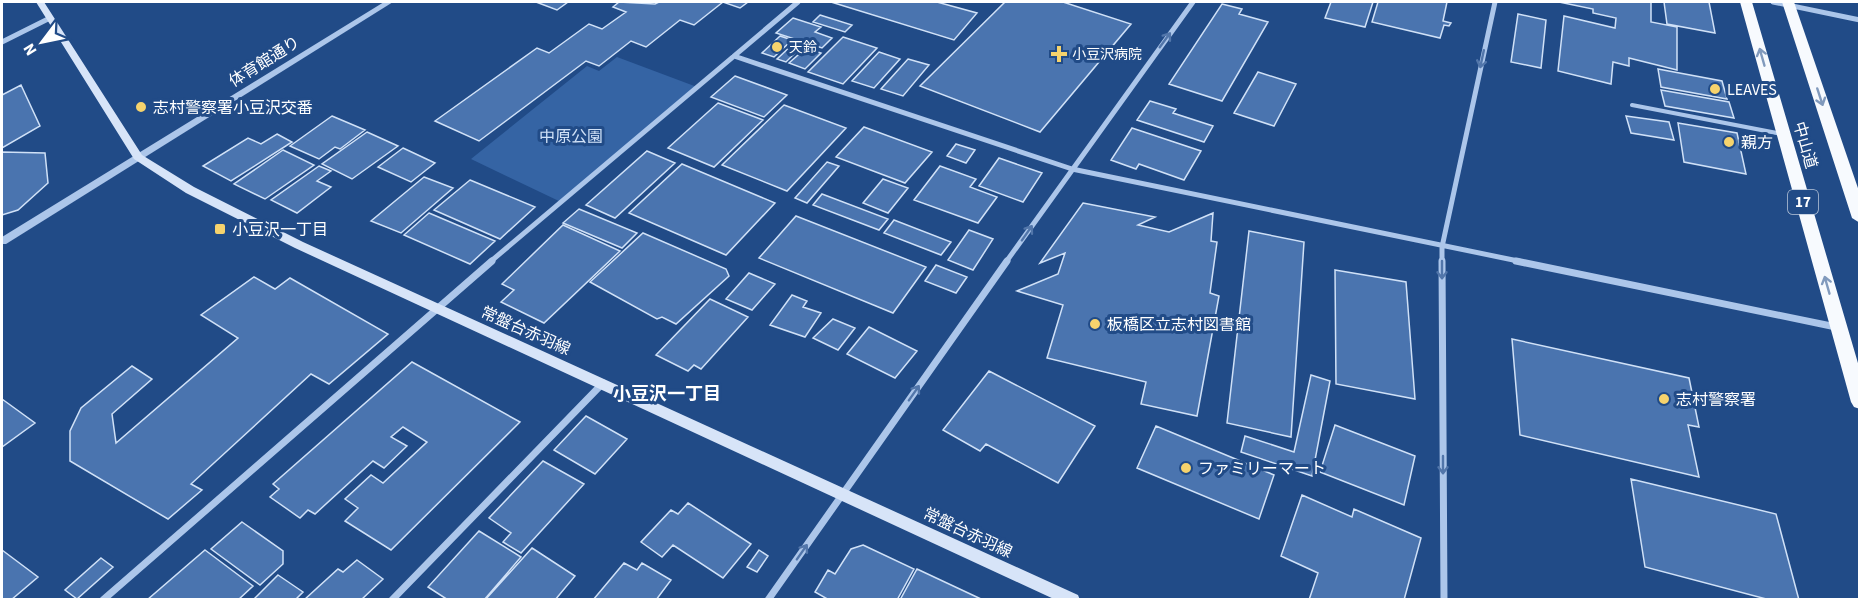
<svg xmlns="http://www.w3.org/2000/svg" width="1861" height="601" font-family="'Source Sans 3','Noto Sans JP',sans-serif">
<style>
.green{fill:#3564a4}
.building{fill:#4a74af;stroke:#d0e1f7;stroke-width:1.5}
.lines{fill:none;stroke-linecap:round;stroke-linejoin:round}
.service{stroke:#acc6ea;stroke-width:4}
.minor-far1{stroke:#acc6ea;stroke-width:5}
.minor{stroke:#acc6ea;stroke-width:7}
.tertiary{fill:#acc6ea;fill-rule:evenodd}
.secondary{fill:#d7e4f8;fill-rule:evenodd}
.trunk{fill:#f7fafe;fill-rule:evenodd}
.oneway{stroke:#5276aa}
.oneway2{stroke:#819abd}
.poi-dot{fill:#f6d36d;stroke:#214b87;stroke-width:2}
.labels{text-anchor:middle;stroke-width:6;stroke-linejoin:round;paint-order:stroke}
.far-poi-label{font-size:14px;fill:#fff;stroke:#214b87;text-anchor:start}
.shield{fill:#214b87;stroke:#bcc9db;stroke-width:1.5}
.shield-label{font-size:15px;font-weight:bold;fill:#fff}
.street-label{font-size:16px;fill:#fff;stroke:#214b87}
.poi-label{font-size:16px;fill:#fff;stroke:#214b87;text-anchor:start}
.park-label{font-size:16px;fill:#d0e1f7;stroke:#214b87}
.neighbourhood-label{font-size:18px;font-weight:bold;fill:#fff;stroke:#214b87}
</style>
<rect width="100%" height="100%" fill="#214b87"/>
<path class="green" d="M617 57 697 87 561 202 471 159 587 66 599 71Z"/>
<path class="building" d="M536 2H568L557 10Z
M619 2 655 4 659 2H748L740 8 723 2 694 25 680 20 646 47 631 41 599 66 586 61 479 141 435 121 537 48 549 53 589 24 602 29 626 12 613 7Z
M831 2H937L977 13 954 40Z
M1005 2H1063L1131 24 1040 132 920 86Z
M1331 2H1373L1365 27 1325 18Z
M1378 2H1447L1443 21 1451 23 1449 26 1444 25 1440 38 1372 22Z
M1559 2H1651V22L1677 27V70L1629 58V66L1613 62 1611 84 1558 71 1564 16 1615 28 1616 18 1593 13V9Z
M1664 2H1709L1715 33 1667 24Z
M1222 4 1242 9 1239 14 1268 22 1222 101 1169 84Z
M1518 14 1546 20 1541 68 1511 62Z
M820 15 852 25 845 32 813 22Z
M793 18 821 27 815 32 832 38 822 48 776 33Z
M780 36 792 40 774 57 762 53Z
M843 37 877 48 843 84 808 72Z
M792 45 801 47 786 62 777 59Z
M806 48 821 53 805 69 789 63Z
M879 52 900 59 874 88 852 81Z
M908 59 929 65 903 96 881 89Z
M1658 69 1722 81 1727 99 1661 87Z
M1258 72 1296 84 1274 126 1234 113Z
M735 76 787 95 764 117 711 97Z
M21 85 40 126 2 148V95Z
M1661 90 1729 102 1734 118 1665 106Z
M1150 101 1176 109 1173 113 1213 126 1204 142 1137 120Z
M718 103 763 120 714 167 668 148Z
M784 105 846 128 787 191 722 165Z
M332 116 365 130 340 149 335 147 319 159 290 146Z
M1626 116 1669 122 1674 140 1631 133Z
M1678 123 1737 133 1746 174 1684 162Z
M864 127 932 152 905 183 836 157Z
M1132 128 1201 151 1184 180 1139 164 1136 169 1111 160Z
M367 132 398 146 352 179 322 164Z
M277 134 292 142 231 181 203 166 248 138 261 144Z
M956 144 975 150 966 163 947 156Z
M403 148 435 163 411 182 378 167Z
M283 150 314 165 265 199 234 184Z
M647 151 675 163 615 218 586 205Z
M2 152 45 153 48 183 18 210 2 215Z
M999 158 1042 173 1023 202 979 186Z
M827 162 839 166 807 203 795 198Z
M682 164 775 203 726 255 629 213Z
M319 166 331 171 317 181 331 187 297 213 271 200Z
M940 166 976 179 970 187 997 197 978 223 914 200Z
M424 177 453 188 401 233 371 221Z
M883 179 908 188 888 213 863 203Z
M470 180 535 207 500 239 434 210Z
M822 194 888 219 879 230 813 205Z
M1083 203 1155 217 1138 225 1169 232 1213 213 1211 241 1217 242 1210 293 1219 296 1197 416 1141 404 1146 382 1047 358 1063 305 1017 291 1058 274 1065 253 1040 263Z
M579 209 637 233 622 248 563 223Z
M429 213 495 241 470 264 404 235Z
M796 216 926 267 893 313 759 258Z
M894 220 951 242 941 255 884 233Z
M563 225 620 251 544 323 501 302 514 290 502 284Z
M969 230 993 239 973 270 948 260Z
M1249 231 1304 242 1291 437 1227 423Z
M643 233 726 269 729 276 676 324 662 317 657 319 590 282Z
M936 265 967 277 956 293 925 281Z
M1335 270 1406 282 1415 399 1336 384Z
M749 273 775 284 752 310 726 299Z
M254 277 275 289 290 278 388 334 329 384 311 374 191 484 202 490 168 519 70 461V431L81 408 132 366 152 379 112 414 116 443 238 338 201 315Z
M792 295 807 301 803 307 821 313 805 337 770 325Z
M710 299 748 317 701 369 694 365 688 371 656 355Z
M833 319 855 328 838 350 813 338Z
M869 327 917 351 895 378 847 354Z
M1512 339 1689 378 1699 427 1688 425 1699 477 1520 435Z
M412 362 520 422 391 550 345 521 358 508 345 499 371 475 383 483 427 442 403 427 391 437 407 446 384 468 373 461 315 514 308 510 300 518 270 497 279 489 273 484Z
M989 371 1095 426 1058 483 986 444 980 451 943 430Z
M1311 375 1330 381 1312 476 1241 452 1245 436 1294 452Z
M2 399 35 423 2 447Z
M586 416 627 439 595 474 554 450Z
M1335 425 1415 456 1404 505 1320 472Z
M1156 426 1274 475 1259 519 1137 468Z
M543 461 584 484 521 553 503 542 511 533 489 518Z
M1631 479 1776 514 1799 600H1770L1645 567Z
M1302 495 1352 517 1354 509 1421 538 1404 600H1309L1318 573 1281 556Z
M688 503 751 544 723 578 673 545 662 557 641 542 671 510 678 514Z
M242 522 283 551V564L260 585 211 549Z
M479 531 521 557 484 600H448L428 587Z
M863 545 914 569 897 600H829L815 592 828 570 835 574 851 549Z
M532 548 575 576 555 600H485Z
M2 550 38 577 11 600H2Z
M205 550 253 586 238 600H147Z
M759 550 768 556 757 572 747 567Z
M101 558 113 567 77 599 65 590Z
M357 560 383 579 361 600H304L338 569 343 572Z
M624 563 637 570 642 563 671 580 656 600H593Z
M917 569 981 599 900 600Z
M278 575 303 592 295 600H253Z"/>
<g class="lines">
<path class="service" d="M1632 105 1782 134"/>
<path class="minor-far1" d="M1773 2 1860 20
M2 42 50 18
M734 56 1072 169 1523 262
M490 262 798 2
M1006 262 1193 2
M1442 262V247L1495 2"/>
<path class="minor" d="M1442 261 1444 600
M1516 261 1836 327
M103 600 492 261
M392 600 603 383
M768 600 1007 261"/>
<path class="tertiary" d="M384 2H393L6 244H2V237Z"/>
<path class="secondary" d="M36 2H44L142 155 194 187 303 242 1078 595 1080 600H1056L295 248 186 193 134 159Z"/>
<path class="trunk" d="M1740 2H1752L1860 370V409L1854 407 1851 402Z
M1782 2H1794L1860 194V223L1852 218Z"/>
</g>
<defs><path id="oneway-shaft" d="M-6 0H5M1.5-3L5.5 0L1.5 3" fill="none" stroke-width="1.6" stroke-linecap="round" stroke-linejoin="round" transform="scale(1.5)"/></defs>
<g class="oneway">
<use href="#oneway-shaft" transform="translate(1165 40) rotate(-54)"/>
<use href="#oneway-shaft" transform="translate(1482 59) rotate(102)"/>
<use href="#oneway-shaft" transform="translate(1027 233) rotate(-55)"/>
<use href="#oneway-shaft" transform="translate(1442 270) rotate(90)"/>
<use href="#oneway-shaft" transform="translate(914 393) rotate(-55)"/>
<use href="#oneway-shaft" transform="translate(1443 465) rotate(90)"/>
<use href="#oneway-shaft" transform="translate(802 552) rotate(-55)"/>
</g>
<g class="oneway2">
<use href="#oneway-shaft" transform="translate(1762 57) rotate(-106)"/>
<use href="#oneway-shaft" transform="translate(1820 97) rotate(72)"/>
<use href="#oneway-shaft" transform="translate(1827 285) rotate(-106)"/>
</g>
<g class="poi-dot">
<circle cx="777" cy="47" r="6"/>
<path d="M1056 45h6v6h6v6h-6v6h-6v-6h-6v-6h6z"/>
<circle cx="1715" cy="89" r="6"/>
<circle cx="141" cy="107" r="6"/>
<circle cx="1729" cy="142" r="6"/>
<rect x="214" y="223" width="12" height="12" rx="3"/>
<circle cx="1095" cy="324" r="6"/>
<circle cx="1664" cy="399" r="6"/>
<circle cx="1186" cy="468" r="6"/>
</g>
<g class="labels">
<g class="far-poi-label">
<text x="789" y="52">天鈴</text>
<text x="1072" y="59">小豆沢病院</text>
</g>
<rect class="shield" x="1788" y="190" width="30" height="24" rx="4.5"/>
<g class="shield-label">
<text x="1803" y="207">17</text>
</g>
<g class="street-label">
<text transform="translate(264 61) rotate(-32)" y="6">体育館通り</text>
<text transform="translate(1806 145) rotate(74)" y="6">中山道</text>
<text transform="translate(526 330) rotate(24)" y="6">常盤台赤羽線</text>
<text transform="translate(968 532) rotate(25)" y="6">常盤台赤羽線</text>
</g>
<g class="poi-label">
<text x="1727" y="95">LEAVES</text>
<text x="153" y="113">志村警察署小豆沢交番</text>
<text x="1741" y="148">親方</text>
<text x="232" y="235">小豆沢一丁目</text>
<text x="1107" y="330">板橋区立志村図書館</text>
<text x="1676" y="405">志村警察署</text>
<text x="1198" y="474">ファミリーマート</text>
</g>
<g class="park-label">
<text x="571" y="142">中原公園</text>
</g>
<g class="neighbourhood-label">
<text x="667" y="400">小豆沢一丁目</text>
</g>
</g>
<rect width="1861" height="601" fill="none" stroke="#ffffff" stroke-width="6"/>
<g transform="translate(42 42) rotate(238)" stroke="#214b87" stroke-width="4.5" paint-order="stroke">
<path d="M0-4.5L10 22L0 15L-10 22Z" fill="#ffffff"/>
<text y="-9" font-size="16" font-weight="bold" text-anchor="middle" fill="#ffffff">N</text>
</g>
</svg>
